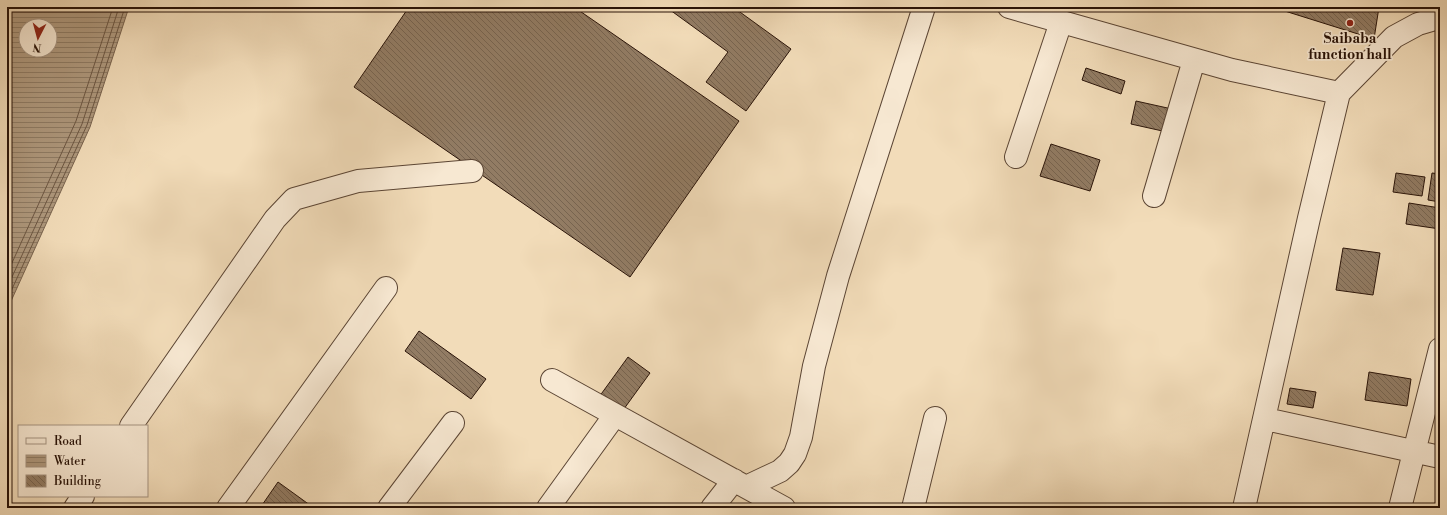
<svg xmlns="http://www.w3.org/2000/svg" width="1447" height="515" font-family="'Libre Bodoni',serif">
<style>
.water{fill:url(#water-rules);stroke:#79634e;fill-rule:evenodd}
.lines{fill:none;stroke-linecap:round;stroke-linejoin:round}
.shore{stroke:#6c5642;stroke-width:1}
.building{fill:url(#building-back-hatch);stroke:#291308}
.minor-casing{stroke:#5b4534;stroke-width:24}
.minor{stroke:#f7e8d2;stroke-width:22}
.poi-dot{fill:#8f2418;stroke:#f7e8d2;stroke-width:1.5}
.labels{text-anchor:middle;stroke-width:3.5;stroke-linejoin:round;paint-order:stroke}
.poi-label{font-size:14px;font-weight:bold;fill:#291308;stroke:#f7e8d2}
</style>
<defs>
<pattern id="water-rules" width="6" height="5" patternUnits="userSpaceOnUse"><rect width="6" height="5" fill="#ae987d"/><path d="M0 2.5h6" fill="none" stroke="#8e7b64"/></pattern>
<pattern id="building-back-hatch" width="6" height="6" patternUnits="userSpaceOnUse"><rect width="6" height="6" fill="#927c64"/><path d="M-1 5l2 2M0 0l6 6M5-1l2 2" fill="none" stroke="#776450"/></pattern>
</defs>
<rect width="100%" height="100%" fill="#f2dcb9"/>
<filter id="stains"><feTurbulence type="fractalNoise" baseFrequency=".005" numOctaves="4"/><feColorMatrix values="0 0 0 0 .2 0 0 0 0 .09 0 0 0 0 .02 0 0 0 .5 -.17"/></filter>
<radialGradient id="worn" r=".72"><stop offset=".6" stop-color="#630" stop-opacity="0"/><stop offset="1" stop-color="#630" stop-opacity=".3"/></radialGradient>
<path class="water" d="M7 7H129L90 127 7 310ZM26 26H50V50H26Z"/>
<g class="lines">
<path class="shore" d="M7 274 76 121 113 7
M7 288 82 124 119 7
M7 300 87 125 125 7"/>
</g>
<path class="building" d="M409 7H574L739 121 630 277 354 87Z
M666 7H733L791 49 746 111 706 82 728 52Z
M1272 7H1379L1374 39Z
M1086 68 1125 81 1121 94 1082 80Z
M1136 101 1172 109 1167 132 1131 124Z
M1051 144 1100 160 1090 191 1040 176Z
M1396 173 1425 177 1422 196 1393 192Z
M1432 173 1440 174V202L1428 200Z
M1409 203 1440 208V229L1406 224Z
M1343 248 1380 253 1373 295 1336 290Z
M419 331 486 379 471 399 405 351Z
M628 357 650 373 621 413 599 397Z
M1369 372 1411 379 1407 406 1365 400Z
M1290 388 1316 392 1313 408 1287 404Z
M278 482 314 508H260Z"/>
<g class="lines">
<defs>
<path id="minor" d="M1009 7 1232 70 1339 93 1309 218 1244 508
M1339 93 1394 37 1418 24 1435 19H1440
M1016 157 1061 22
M1154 196 1194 60
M552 380 784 508
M1265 419 1440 457
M131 426 275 219 294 199 358 181 472 171
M746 487 780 471 789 463 795 454 801 437 814 366 838 276 924 7
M75 508 83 496
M228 508 386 288
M389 508 453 423
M548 508 615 415
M712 508 734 480
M913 508 935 418
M1400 508 1440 349"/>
</defs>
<use href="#minor" class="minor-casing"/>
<use href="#minor" class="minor"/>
</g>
<circle class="poi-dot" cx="1350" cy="23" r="4"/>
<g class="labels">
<g class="poi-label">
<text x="1350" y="43">Saibaba<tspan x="1350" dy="16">function hall</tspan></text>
</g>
</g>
<rect width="1447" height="515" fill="none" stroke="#f2dcb9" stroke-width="24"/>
<rect x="8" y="8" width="1431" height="499" fill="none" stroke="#291308" stroke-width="2"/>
<rect x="12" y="12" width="1423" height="491" fill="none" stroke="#291308"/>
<rect x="18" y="425" width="130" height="72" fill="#f7e8d2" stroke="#a59381"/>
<rect x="26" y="438" width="20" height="6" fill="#f7e8d2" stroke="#a59381"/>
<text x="54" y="445" font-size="12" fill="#291308">Road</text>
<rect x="26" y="455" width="20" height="12" fill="url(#water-rules)" stroke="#a59381"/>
<text x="54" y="465" font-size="12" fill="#291308">Water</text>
<rect x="26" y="475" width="20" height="12" fill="url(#building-back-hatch)" stroke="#a59381"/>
<text x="54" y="485" font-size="12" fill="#291308">Building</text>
<g transform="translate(38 38) rotate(186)"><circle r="19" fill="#f7e8d2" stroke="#a59381"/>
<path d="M0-3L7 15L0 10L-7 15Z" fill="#8f2418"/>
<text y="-6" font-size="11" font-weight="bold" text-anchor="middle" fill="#291308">N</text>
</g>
<rect width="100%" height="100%" filter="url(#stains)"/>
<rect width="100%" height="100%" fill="url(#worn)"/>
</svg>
